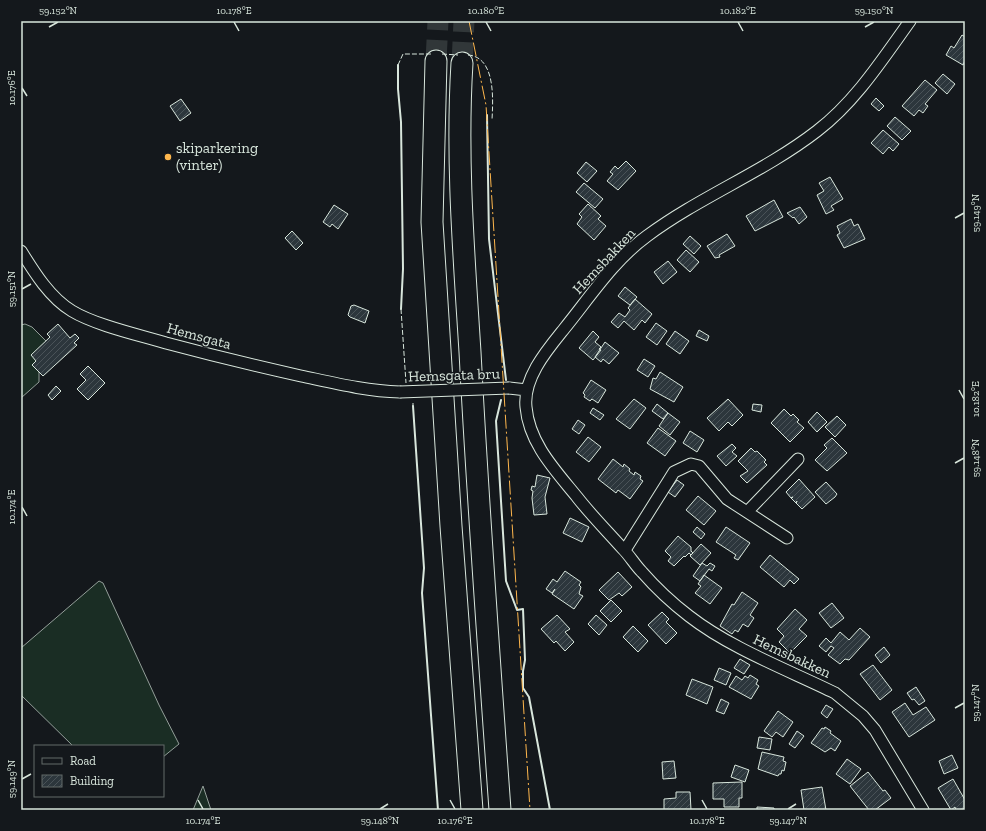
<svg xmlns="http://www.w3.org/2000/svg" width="986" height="831" font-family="'Zilla Slab',serif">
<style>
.grass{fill:#1a2d24;stroke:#939e99}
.building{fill:url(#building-hatch);stroke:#d8e6dc}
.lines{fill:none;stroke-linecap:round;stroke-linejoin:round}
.highway-tunnel{stroke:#313739;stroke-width:21;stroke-dasharray:21 10;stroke-linecap:butt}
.street-casing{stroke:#d8e6dc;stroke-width:13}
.highway-casing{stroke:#d8e6dc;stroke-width:23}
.street{stroke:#14181c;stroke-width:11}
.highway{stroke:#14181c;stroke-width:21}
.street-bridge-casing{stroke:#d8e6dc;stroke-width:13;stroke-linecap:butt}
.street-bridge{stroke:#14181c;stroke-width:11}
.fence{stroke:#d8e6dc;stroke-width:1;stroke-dasharray:5 2;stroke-linecap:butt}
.wall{stroke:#d8e6dc;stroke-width:2}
.power{stroke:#ffb74d;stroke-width:1;stroke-dasharray:14 3 2 3;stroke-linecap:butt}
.ticks{fill:none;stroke:#d8e6dc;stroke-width:1.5}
.poi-dot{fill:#ffb74d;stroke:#14181c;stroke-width:1.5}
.labels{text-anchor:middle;stroke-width:3;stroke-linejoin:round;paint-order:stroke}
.poi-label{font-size:15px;fill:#d8e6dc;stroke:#14181c;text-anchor:start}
.street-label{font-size:15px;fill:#d8e6dc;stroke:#14181c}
.neatline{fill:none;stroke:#d8e6dc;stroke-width:1.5}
.ticks-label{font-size:10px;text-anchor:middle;fill:#d8e6dc}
</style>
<defs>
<pattern id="building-hatch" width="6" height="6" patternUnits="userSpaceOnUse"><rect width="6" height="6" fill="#2c363c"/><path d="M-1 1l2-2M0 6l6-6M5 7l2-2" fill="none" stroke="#4a5358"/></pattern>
</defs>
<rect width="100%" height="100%" fill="#14181c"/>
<path class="grass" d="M25 324 32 327 46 341 36 361 32 365 39 372V382L21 398V325Z
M99 581 103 583 159 705 179 744 163 757V746H73L21 695V648Z
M203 786 211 810H193Z"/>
<path class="building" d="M962 35 965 37V61L963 65 946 55 951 46 954 48Z
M943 74 955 84 947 94 935 83Z
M925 80 937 90 925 104 928 106 923 113 919 110 914 116 902 106Z
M876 98 884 106 879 111 871 104Z
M181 99 191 113 180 121 170 106Z
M895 117 911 131 902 140 887 126Z
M883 130 899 144 893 151 889 147 883 154 871 143Z
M626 161 636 171 618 190 607 181 613 174 610 172 615 166 618 169Z
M586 162 597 171 587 182 577 173Z
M830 177 843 199 831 206 834 210 826 214 817 195 824 191 819 183Z
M584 183 603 199 595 208 576 192Z
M774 200 783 217 755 231 746 216Z
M588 204 601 216 598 219 606 226 594 240 577 224 582 217 579 214Z
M334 205 348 214 338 229 332 224 330 227 323 222Z
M800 207 807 217 799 224 794 217 793 218 787 213Z
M851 219 854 226 858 224 865 239 844 248 837 235 840 233 837 226Z
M292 231 303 243 296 250 285 238Z
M727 234 735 246 719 255 720 257 715 258 707 246Z
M690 236 701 246 694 254 683 244Z
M686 250 699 262 690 272 677 260Z
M668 261 677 272 663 284 654 272Z
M625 287 637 297 630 305 618 296Z
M635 299 652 314 645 323 642 320 634 330 624 321 618 328 611 322 619 313 625 317 630 310 628 308Z
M354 305 369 311 365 323 350 317 348 315 351 306Z
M656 323 667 331 657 345 646 337Z
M58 324 70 338 75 334 79 338 74 343 77 345 43 376 32 365 36 361 31 355 50 337 47 334Z
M699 330 709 336 707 341 696 336Z
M593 331 599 337 595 342 601 347 599 349 601 350 593 360 579 348Z
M675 331 689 341 680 354 666 344Z
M605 342 619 353 609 364 603 359 601 362 595 357Z
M644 359 655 366 648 377 637 370Z
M88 366 105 383 88 400 77 389 86 380 80 374Z
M660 372 683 387 674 402 650 389 653 378 656 379Z
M591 380 606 390 598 403 592 399 590 401 584 397 585 395 583 393Z
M56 386 61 391 52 400 48 395Z
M634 399 646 408 630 429 616 419Z
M728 399 743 415 732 426 728 422 719 431 707 418Z
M657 404 668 413 663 419 652 411Z
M753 404 762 405 761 412 752 410Z
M593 408 604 415 600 420 590 413Z
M784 409 791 416 793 414 799 420 797 422 804 428 790 442 771 423Z
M817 412 827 422 817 432 808 422Z
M668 413 680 422 670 435 659 426Z
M837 416 846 425 835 437 825 427Z
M578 420 585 425 579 434 572 429Z
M658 428 676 441 665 456 647 443Z
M690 431 704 440 697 452 683 443Z
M588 437 601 447 589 462 576 452Z
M832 438 847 453 827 471 815 460 827 448 824 445Z
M732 444 736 448 732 452 737 456 726 466 717 456Z
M751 448 755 452 757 451 766 460 764 462 767 465 747 483 740 476 748 471 738 461Z
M613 459 623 467 624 464 630 469 629 471 634 475 635 472 641 476 640 479 643 481 630 499 618 490 616 493 598 479Z
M537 475 550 478 545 497 547 514 534 515 532 498 533 491 531 490 532 486 535 487Z
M799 479 815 497 802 509 796 503 797 501 796 503 791 498 793 497 791 498 786 492Z
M677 480 684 485 675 497 668 492Z
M826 482 837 494 835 497 826 504 815 492Z
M698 496 716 511 704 525 686 510Z
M570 518 589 527 582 542 563 533Z
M697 527 705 534 701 539 693 532Z
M726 527 750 543 738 560 734 558 736 555 716 542Z
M678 536 691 547V551L693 553 691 555 689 553 685 557 684 556 674 566 668 561 671 557 665 551Z
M701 544 711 553 700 565 690 556Z
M770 555 799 579 794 584 790 580 784 587 760 567Z
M702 563 707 566 710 563 715 566 712 571 709 569 700 581 693 576Z
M565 571 581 582 579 585 581 587 579 594 583 596 574 609 552 594 555 589 552 593 546 589 553 579 557 582Z
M618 572 632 587 622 596 619 593 609 600 599 590Z
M704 575 722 588 710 604 695 593 701 586 698 584Z
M742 592 758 603 750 615 754 618 748 627 743 624 738 632 735 630 732 634 720 626 732 604 734 605Z
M611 600 622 611 611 622 600 611Z
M832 603 844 618 831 628 819 613Z
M795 609 807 620 799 629 807 636 790 653 779 642 784 636 777 629Z
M662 612 669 619 666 622 677 633 666 644 648 625Z
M557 615 570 629 565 632 574 642 565 651 556 641 554 643 541 629Z
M596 615 607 625 599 635 588 624Z
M633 626 648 641 638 652 623 637Z
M860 628 870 637 849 660 845 659 840 664 828 655 834 648 831 646 826 652 819 646 826 638 831 643 840 632 849 640Z
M884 647 890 655 881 663 875 655Z
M740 659 750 665 744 674 734 668Z
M873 665 892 690 880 700 860 674Z
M719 668 731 673 726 685 714 680Z
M750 675 758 680 756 684 759 686 751 699 729 687 736 676 742 680 745 676 748 678Z
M692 679 713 687 707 704 686 695Z
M916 687 925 701 919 705 914 699 912 700 907 693Z
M721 699 729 703 724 714 716 711Z
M905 703 913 715 926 707 935 720 909 737 892 712Z
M826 705 833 709 827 718 821 713Z
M778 711 793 722 783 737 776 732 772 737 764 731Z
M825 727 831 731 830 733 841 741 835 751 831 748 825 752 811 743 822 728 824 729Z
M797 731 804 736 795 748 789 744Z
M759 737 772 739 770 750 757 748Z
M762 752 784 757 783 761 786 762 784 771 782 770 781 774H779L778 776 758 769Z
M952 755 958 768 944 774 939 761Z
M847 759 861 769 850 784 836 774Z
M674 761 676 778 663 779 662 762Z
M735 765 749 770 745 782 731 777Z
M868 772 883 791 885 790 891 798 875 810H869L850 786Z
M953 779 965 800V808L961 810H956L955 807 951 810 938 788Z
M742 782V798H739V807H724V799H713V783Z
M822 787 826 810H804L801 790Z
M676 792H690L691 810H664V799L676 798Z
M757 807 774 808V810H757Z"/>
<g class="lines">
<path class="highway-tunnel" d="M436 61 438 21
M462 63 464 21"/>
<defs>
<path id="street" d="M910 21C882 60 855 102 817 131 764 172 701 196 647 236 614 260 590 297 564 329 547 350 523 378 526 407 529 443 555 470 577 497 591 515 607 531 623 549 630 556 635 565 642 572 656 588 672 603 689 616 730 648 788 670 835 693L863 716 875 730 923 810
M21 251C34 272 50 298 72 311 95 325 139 335 166 343 211 355 256 366 301 376 334 383 366 391 400 392
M509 388 527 390
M748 511 798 459
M625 550 674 472 691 464 699 466 727 499 787 538"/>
<path id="highway" d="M436 61 432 222 451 526 472 810
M462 63C456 159 464 256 470 352 478 505 489 657 500 810"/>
</defs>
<use href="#street" class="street-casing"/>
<use href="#highway" class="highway-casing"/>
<use href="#street" class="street"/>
<use href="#highway" class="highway"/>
<defs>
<path id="street-bridge" d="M400 392 509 388"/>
</defs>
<use href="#street-bridge" class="street-bridge-casing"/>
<use href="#street-bridge" class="street-bridge"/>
<path class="fence" d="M442 54 458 55
M468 55C496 57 493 100 492 120
M398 65 403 54H432
M401 309 406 383
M413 403V406"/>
<path class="wall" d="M398 65V89L401 122 403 269 401 309
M487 115 489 239 506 380
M501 400 496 421 506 581 517 610 523 609 525 660 523 671V688L529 697 550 810
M413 406 424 568 422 593 438 810"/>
<path class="power" d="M469 21 486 105 530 810"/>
</g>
<path class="ticks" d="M234 22 239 31M486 22 491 31M738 22 743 31M49 27 58 22M865 27 874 22M22 88 27 96M955 218 964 213M22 289 31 284M959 390 964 399M955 463 964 458M22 507 27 516M955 708 964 703M22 779 31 774M198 800 203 809M450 800 455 809M702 800 707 809M380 809 388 804M788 809 796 804"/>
<circle class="poi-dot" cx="168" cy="157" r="4"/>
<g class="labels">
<g class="poi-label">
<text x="176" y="153">skiparkering<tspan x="176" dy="17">(vinter)</tspan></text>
</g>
<g class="street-label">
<text transform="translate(604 261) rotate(-47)" y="5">Hemsbakken</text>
<text transform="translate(199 336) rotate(15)" y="5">Hemsgata</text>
<text transform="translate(454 375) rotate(-2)" y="5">Hemsgata bru</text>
<text transform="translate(792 656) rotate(25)" y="5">Hemsbakken</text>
</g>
</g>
<rect width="986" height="831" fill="none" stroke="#14181c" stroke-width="44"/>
<rect x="34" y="745" width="130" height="52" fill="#14181c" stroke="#626a69"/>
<rect x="42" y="758" width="20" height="6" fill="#14181c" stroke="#626a69"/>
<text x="70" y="765" font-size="12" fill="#d8e6dc">Road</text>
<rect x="42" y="775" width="20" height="12" fill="url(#building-hatch)" stroke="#626a69"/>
<text x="70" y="785" font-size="12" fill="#d8e6dc">Building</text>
<rect x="22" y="22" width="942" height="787" class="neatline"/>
<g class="ticks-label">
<text x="58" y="14">59.152°N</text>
<text x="234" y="14">10.178°E</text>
<text x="486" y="14">10.180°E</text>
<text x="738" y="14">10.182°E</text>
<text x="874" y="14">59.150°N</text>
<text transform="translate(11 88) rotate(-90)" y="4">10.176°E</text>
<text transform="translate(975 213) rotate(-90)" y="4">59.149°N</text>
<text transform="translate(11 289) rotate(-90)" y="4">59.151°N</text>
<text transform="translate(975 399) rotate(-90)" y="4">10.182°E</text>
<text transform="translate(975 458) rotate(-90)" y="4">59.148°N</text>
<text transform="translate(11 507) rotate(-90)" y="4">10.174°E</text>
<text transform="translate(975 703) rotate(-90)" y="4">59.147°N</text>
<text transform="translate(11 779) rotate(-90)" y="4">59.149°N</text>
<text x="203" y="824">10.174°E</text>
<text x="380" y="824">59.148°N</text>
<text x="455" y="824">10.176°E</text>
<text x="707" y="824">10.178°E</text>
<text x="788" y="824">59.147°N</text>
</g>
</svg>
